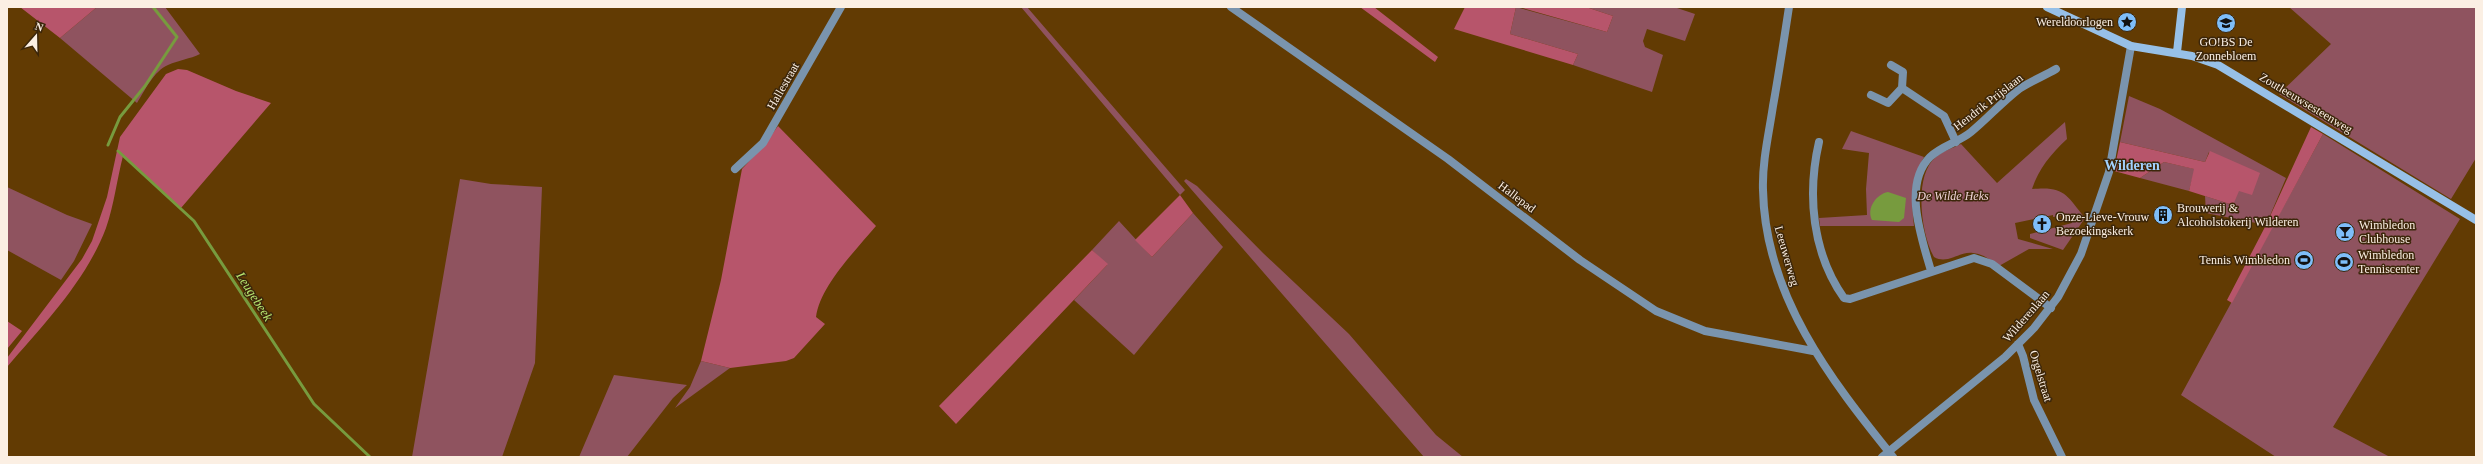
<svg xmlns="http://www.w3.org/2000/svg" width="2483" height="464" font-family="'Times New Roman',serif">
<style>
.green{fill:#8f535f}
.forest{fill:#b7556b}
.water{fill:#779b3e}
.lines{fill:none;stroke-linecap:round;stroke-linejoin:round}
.stream{stroke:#779b3e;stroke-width:3}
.street{stroke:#7a94ad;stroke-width:8}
.secondary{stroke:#97c0e7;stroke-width:8}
.labels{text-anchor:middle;stroke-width:3;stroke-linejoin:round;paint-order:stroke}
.poi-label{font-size:12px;fill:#fbefe3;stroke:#3c260a;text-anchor:start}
.street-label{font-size:12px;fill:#fbefe3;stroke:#3c260a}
.park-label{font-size:12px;font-style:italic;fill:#eed2d6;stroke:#3c260a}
.water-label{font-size:13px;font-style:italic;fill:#baeb73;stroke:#3c260a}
.quarter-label{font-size:14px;font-weight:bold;fill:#a1d0fc;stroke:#3c260a}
</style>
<rect width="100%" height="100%" fill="#623b03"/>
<path class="green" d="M97 7H165L200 54C190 59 179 60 168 65 154 71 145 90 137 103L60 38Z
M1021 7H1027L1185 190 1180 195Z
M1516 7 1607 32 1613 16 1586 7H1674L1695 14 1685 41 1647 29 1643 41 1645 47 1663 55 1652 92 1573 65 1578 54 1510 34Z
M2289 7H2476V158L2451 199 2279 94 2331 44Z
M2129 96 2160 109 2286 178 2266 225 2206 213 2205 196 2233 205 2209 152 2205 162 2120 142Z
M2065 122 2067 139C2051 154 2039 168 2032 189 2064 186 2066 194 2085 218L2063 250 2030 238V234L2072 223 2070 214 2053 217V215L2015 223 2018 239 2053 249H2029L1999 266C1991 260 1983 254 1973 253 1959 251 1948 265 1934 257 1921 235 1913 175 1936 157 1943 151 1953 148 1961 144L1997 183Z
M1851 131 1924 157C1912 179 1911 201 1914 226H1820L1819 218 1867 215 1866 189 1869 153 1842 149Z
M2323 134 2460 219 2333 427 2390 457H2276L2181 395Z
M2164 162 2195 169 2189 191 2140 178Z
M460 179 491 184 542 187 535 363 502 457H412Z
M1186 179 1197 186 1263 253 1349 334 1436 435 1463 457H1424L1184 181Z
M7 187 67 215 92 224 74 261 61 280 7 250Z
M1193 213 1223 247 1134 355 1074 300 1107 265 1092 250 1119 221 1152 257Z
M701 361 730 368 675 408 690 387Z
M614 375 687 385 673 398 627 457H579Z"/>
<path class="forest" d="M20 7H97L60 38Z
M1360 7H1374L1438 57 1435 62Z
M1465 7H1516L1510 34 1578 54 1573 65 1454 29Z
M1519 7H1586L1613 16 1607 32Z
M178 69 187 70 236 91 271 103 181 208 123 156C117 179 114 205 106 228 86 281 43 325 7 367V358L82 259 92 241 107 197 120 137 166 74Z
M778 126 876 226C856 250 820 286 816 317L825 324 794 358 786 361 730 368 701 361 721 280 742 169 765 144Z
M2311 127 2323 134 2232 303 2227 300 2266 225Z
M2120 142 2205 162 2210 151 2260 173 2252 195 2239 191 2233 205 2189 191 2194 169 2164 162 2140 178 2114 171Z
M1180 195 1193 213 1152 257 1135 240Z
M1092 250 1108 264 956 424 939 406Z
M7 321 22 331 7 349Z"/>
<path class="water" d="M1888 192 1906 198 1904 218 1899 222 1872 220C1866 209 1876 194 1888 192Z"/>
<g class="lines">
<path class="stream" d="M108 145 120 117 145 86 177 37 153 7
M118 151 194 221 314 404 370 457"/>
<path class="street" d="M1231 7 1448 159 1580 260 1656 311 1705 331 1813 351
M1789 7C1784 40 1779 73 1773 106 1769 133 1762 162 1763 190 1765 295 1830 379 1893 457
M1902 88 1944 116 1956 142
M1871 95 1888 103 1902 88 1903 72 1891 65
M1819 142C1807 194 1812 253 1844 298L1850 299 1865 294 1974 258 1992 264 2051 308
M735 169 763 143 841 7
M1931 271C1922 239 1902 185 1930 157 1941 146 1959 142 1971 132 1988 118 2002 102 2019 89 2031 81 2044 76 2056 69
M2018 344 2023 356 2034 400 2062 457
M1882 457 2005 357 2034 328 2058 297 2081 254 2109 172 2131 46"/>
<path class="secondary" d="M2047 7 2131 46 2192 56 2218 65 2476 220
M2177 52 2182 7"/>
</g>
<defs>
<symbol id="sight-disc" viewBox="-11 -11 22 22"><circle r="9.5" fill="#7ebef9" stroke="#3c260a"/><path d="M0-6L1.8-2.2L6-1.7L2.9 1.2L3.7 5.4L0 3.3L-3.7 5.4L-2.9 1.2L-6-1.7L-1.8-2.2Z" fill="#111"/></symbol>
<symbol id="school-disc" viewBox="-11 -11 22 22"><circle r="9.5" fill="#7ebef9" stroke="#3c260a"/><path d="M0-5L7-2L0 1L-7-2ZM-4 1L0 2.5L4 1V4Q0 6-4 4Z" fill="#111"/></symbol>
<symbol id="building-disc" viewBox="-11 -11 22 22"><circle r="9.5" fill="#7ebef9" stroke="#3c260a"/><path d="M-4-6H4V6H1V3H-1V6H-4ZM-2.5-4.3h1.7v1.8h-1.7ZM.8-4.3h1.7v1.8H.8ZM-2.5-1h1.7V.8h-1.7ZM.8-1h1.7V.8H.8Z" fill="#111"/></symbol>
<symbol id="church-disc" viewBox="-11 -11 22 22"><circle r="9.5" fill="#7ebef9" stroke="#3c260a"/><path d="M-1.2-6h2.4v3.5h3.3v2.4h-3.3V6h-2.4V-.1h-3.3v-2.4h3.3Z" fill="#111"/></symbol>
<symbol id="bar-disc" viewBox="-11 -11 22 22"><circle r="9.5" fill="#7ebef9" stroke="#3c260a"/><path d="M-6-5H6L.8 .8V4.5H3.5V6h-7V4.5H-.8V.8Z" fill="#111"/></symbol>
<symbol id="stadium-disc" viewBox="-11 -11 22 22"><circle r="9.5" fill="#7ebef9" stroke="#3c260a"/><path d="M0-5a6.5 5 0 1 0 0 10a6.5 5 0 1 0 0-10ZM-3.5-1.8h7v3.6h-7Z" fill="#111"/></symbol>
</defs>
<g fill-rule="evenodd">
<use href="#sight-disc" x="2116" y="11" width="22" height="22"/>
<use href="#school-disc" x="2215" y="12" width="22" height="22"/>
<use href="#building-disc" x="2152" y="204" width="22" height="22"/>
<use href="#church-disc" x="2031" y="213" width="22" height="22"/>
<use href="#bar-disc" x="2334" y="221" width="22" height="22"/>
<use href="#stadium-disc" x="2293" y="249" width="22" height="22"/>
<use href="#stadium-disc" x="2333" y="251" width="22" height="22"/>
</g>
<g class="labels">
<g class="poi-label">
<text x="2113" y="26" text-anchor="end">Wereldoorlogen</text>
<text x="2226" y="46" text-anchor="middle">GO!BS De<tspan x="2226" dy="14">Zonnebloem</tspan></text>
<text x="2177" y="212">Brouwerij &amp;<tspan x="2177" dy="14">Alcoholstokerij Wilderen</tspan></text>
<text x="2056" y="221">Onze-Lieve-Vrouw<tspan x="2056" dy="14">Bezoekingskerk</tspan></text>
<text x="2359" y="229">Wimbledon<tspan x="2359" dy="14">Clubhouse</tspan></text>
<text x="2358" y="259">Wimbledon<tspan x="2358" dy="14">Tenniscenter</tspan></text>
<text x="2290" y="264" text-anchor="end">Tennis Wimbledon</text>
</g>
<g class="street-label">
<text transform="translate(783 86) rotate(-60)" y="4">Hallestraat</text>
<text transform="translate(1988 102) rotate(-38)" y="4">Hendrik Prijslaan</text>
<text transform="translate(2306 103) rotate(31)" y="4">Zoutleeuwsesteenweg</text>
<text transform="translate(1517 197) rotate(37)" y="4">Hallepad</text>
<text transform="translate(1787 256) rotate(74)" y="4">Leeuwerweg</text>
<text transform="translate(2026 316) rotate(-49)" y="4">Wilderenlaan</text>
<text transform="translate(2041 376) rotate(73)" y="4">Orgelstraat</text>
</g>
<g class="park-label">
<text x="1953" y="200">De Wilde Heks</text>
</g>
<g class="water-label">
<text transform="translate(255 296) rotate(57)" y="5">Leugebeek</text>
</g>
<g class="quarter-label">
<text x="2132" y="170">Wilderen</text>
</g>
</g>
<rect width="2483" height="464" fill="none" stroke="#fbefe3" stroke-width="16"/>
<g transform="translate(36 36) rotate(20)" stroke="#3c260a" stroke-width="3" paint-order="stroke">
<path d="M0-3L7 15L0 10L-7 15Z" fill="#fbefe3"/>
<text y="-6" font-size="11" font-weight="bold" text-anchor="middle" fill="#fbefe3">N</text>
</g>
</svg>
